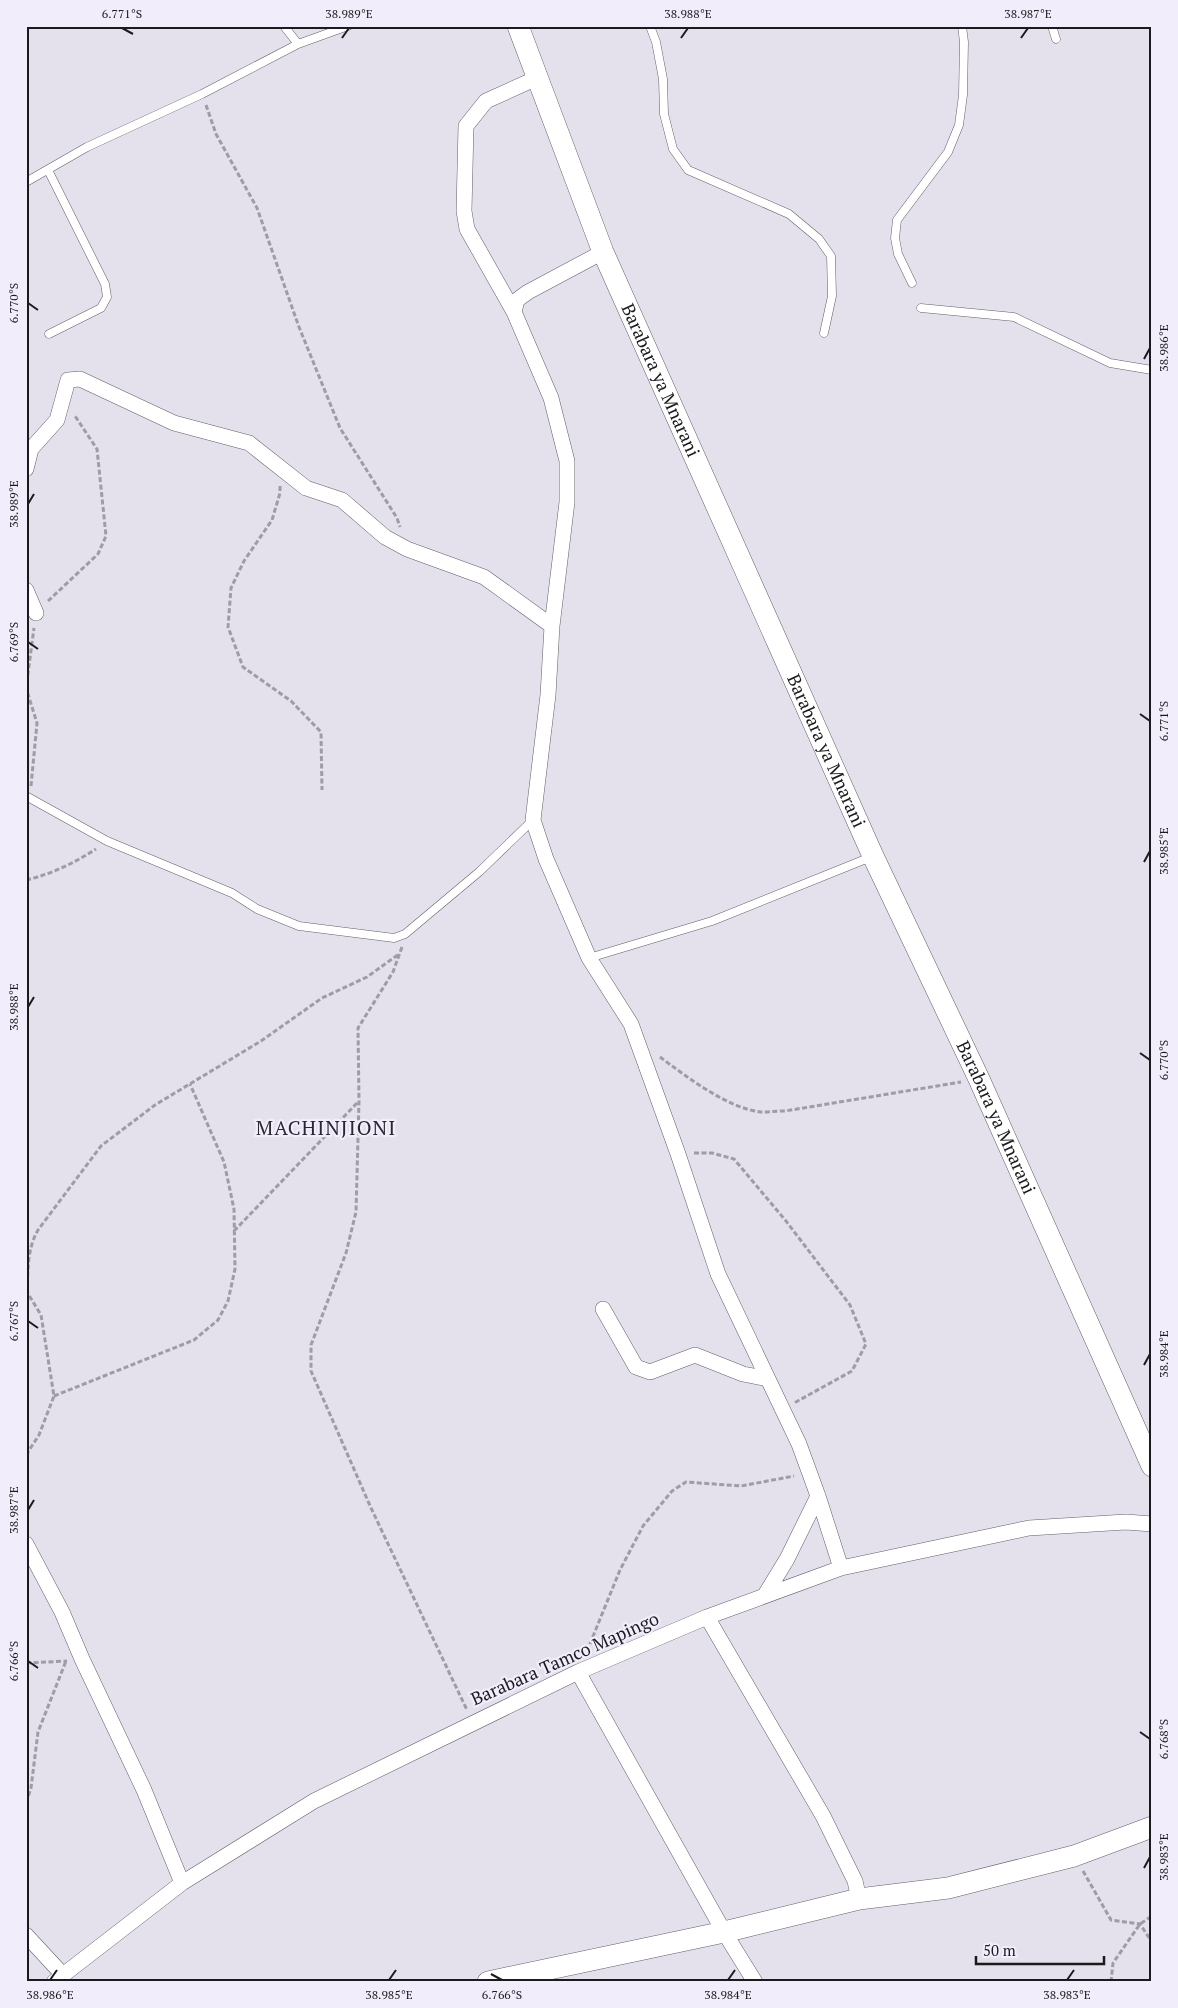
<svg xmlns="http://www.w3.org/2000/svg" width="1178" height="2008" font-family="'PT Serif',serif">
<style>
.lines{fill:none;stroke-linecap:round;stroke-linejoin:round}
.lane-casing{stroke:#635f6a;stroke-width:9}
.street-casing{stroke:#635f6a;stroke-width:16}
.secondary-casing{stroke:#635f6a;stroke-width:22}
.path{stroke:#a09ca5;stroke-width:3;stroke-dasharray:5 2.5;stroke-linecap:butt}
.lane{stroke:#fff;stroke-width:8}
.street{stroke:#fff;stroke-width:15}
.secondary{stroke:#fff;stroke-width:21}
.ticks{fill:none;stroke:#1c1a1e;stroke-width:2}
.labels{text-anchor:middle;stroke-width:4.5;stroke-linejoin:round;paint-order:stroke}
.street-label{font-size:18px;fill:#1c1a1e;stroke:#f1edfa}
.quarter-label{font-size:20px;letter-spacing:1px;fill:#2b2731;stroke:#f1edfa}
.neatline{fill:none;stroke:#1c1a1e;stroke-width:2}
.ticks-label{font-size:12px;text-anchor:middle;fill:#1c1a1e}
</style>
<rect width="100%" height="100%" fill="#e4e0ec"/>
<g class="lines">
<defs>
<path id="lane" d="M284 26 298 44
M650 26 656 42 663 79 664 114 673 149 688 170 789 214 819 239 831 256 832 296 824 333
M1052 26 1056 39
M48 170 105 284 107 297 101 308 49 334
M26 182 87 147 202 94 298 44 348 26
M912 283 898 254 895 238 897 220 948 152 959 125 963 95 964 42 962 26
M921 308 1014 317 1110 363 1152 370
M26 796 107 841 232 893 257 909 299 926 394 938 405 934 479 872 533 820
M589 958 712 921 871 857"/>
<path id="street" d="M603 252 528 292 517 300 514 312 551 398 567 461V502L552 626 548 695 533 820 546 859 589 958 631 1024 678 1154 718 1274 799 1444 818 1496 841 1568
M514 312 467 229 464 211 466 126 486 101 537 78
M26 469 31 449 57 420 68 380 80 379 174 423 249 443 306 488 342 500 385 537 407 549 484 577 552 626
M26 590 36 613
M603 1309 636 1367 650 1372 695 1355 743 1374 768 1379
M26 1544 62 1612 82 1659 144 1790 182 1883
M765 1595 787 1559 818 1496
M707 1617 823 1816 855 1881 859 1899
M578 1672 724 1932 755 1982
M26 1935 63 1975
M54 1982 182 1883 314 1801 578 1672 707 1617 841 1568 1029 1528 1126 1522 1152 1524"/>
<g id="secondary">
<path id="s1" d="M518 26 603 252 873 856 979 1079 1152 1466"/>
<path d="M488 1982 724 1932 859 1899 948 1888 1074 1856 1152 1827"/>
</g>
</defs>
<use href="#lane" class="lane-casing"/>
<use href="#street" class="street-casing"/>
<use href="#secondary" class="secondary-casing"/>
<path class="path" d="M206 105 216 134 257 208 299 327 340 428 397 518 400 527
M280 486V493L272 520 244 561 231 588 228 627 243 667 291 701 321 732 322 790
M48 601 98 554 106 536 97 449 75 416
M31 786 37 723 26 688 34 628
M26 880C52 874 74 863 96 849
M402 947 393 972 358 1028 359 1101 356 1212 346 1253 311 1345V1371L371 1508 467 1710
M660 1057C687 1077 727 1108 761 1112 769 1112 777 1111 785 1111L961 1082
M694 1153H712L734 1159 786 1221 850 1305 866 1344 852 1371 794 1403
M234 1231 358 1102
M27 1292C28 1271 27 1249 38 1230L101 1146 155 1105 261 1041 322 998 367 977 399 954
M54 1396 194 1340 218 1320 228 1301 235 1269 234 1209 224 1162 190 1084
M26 1455 39 1435 54 1396 41 1315 27 1292
M587 1651 620 1570 643 1526 672 1491 686 1482 741 1486 794 1476
M26 1663 67 1661
M26 1803 31 1788 38 1732 66 1661
M1083 1871 1111 1920 1140 1924 1152 1942
M1111 1982 1113 1963 1140 1924 1152 1916"/>
<use href="#lane" class="lane"/>
<use href="#street" class="street"/>
<use href="#secondary" class="secondary"/>
</g>
<path class="ticks" d="M122 28 133 34M342 38 349 28M681 38 688 28M1021 38 1028 28M28 303 38 310M1144 359 1150 348M28 504 34 494M28 642 38 649M1140 714 1150 721M1144 862 1150 851M28 1007 34 997M1140 1053 1150 1060M28 1321 38 1328M1144 1365 1150 1354M28 1510 34 1500M28 1661 38 1668M1140 1732 1150 1739M1144 1868 1150 1857M491 1974 502 1980M50 1980 57 1970M389 1980 396 1970M728 1980 735 1970M1067 1980 1074 1970"/>
<g class="labels">
<g class="street-label">
<text dy="6" stroke="none"><textPath href="#s1" startOffset="382">Barabara ya Mnarani</textPath></text>
<text dy="6" stroke="none"><textPath href="#s1" startOffset="788">Barabara ya Mnarani</textPath></text>
<text dy="6" stroke="none"><textPath href="#s1" startOffset="1192">Barabara ya Mnarani</textPath></text>
<text transform="translate(565 1659) rotate(-24)" y="6">Barabara Tamco Mapingo</text>
</g>
<g class="quarter-label">
<text x="326" y="1135">MACHINJIONI</text>
</g>
</g>
<rect width="1178" height="2008" fill="none" stroke="#f1edfa" stroke-width="55"/>
<path d="M976 1956v8h128v-8" fill="none" stroke="#1c1a1e" stroke-width="2.5"/>
<text x="983" y="1956" font-size="15" fill="#1c1a1e" stroke="#f1edfa" stroke-width="4" paint-order="stroke">50 m</text>
<rect x="28" y="28" width="1122" height="1952" class="neatline"/>
<g class="ticks-label">
<text x="122" y="18">6.771°S</text>
<text x="349" y="18">38.989°E</text>
<text x="688" y="18">38.988°E</text>
<text x="1028" y="18">38.987°E</text>
<text transform="translate(14 303) rotate(-90)" y="4">6.770°S</text>
<text transform="translate(1164 348) rotate(-90)" y="4">38.986°E</text>
<text transform="translate(14 504) rotate(-90)" y="4">38.989°E</text>
<text transform="translate(14 642) rotate(-90)" y="4">6.769°S</text>
<text transform="translate(1164 721) rotate(-90)" y="4">6.771°S</text>
<text transform="translate(1164 851) rotate(-90)" y="4">38.985°E</text>
<text transform="translate(14 1007) rotate(-90)" y="4">38.988°E</text>
<text transform="translate(1164 1060) rotate(-90)" y="4">6.770°S</text>
<text transform="translate(14 1321) rotate(-90)" y="4">6.767°S</text>
<text transform="translate(1164 1354) rotate(-90)" y="4">38.984°E</text>
<text transform="translate(14 1510) rotate(-90)" y="4">38.987°E</text>
<text transform="translate(14 1661) rotate(-90)" y="4">6.766°S</text>
<text transform="translate(1164 1739) rotate(-90)" y="4">6.768°S</text>
<text transform="translate(1164 1857) rotate(-90)" y="4">38.983°E</text>
<text x="50" y="1999">38.986°E</text>
<text x="389" y="1999">38.985°E</text>
<text x="502" y="1999">6.766°S</text>
<text x="728" y="1999">38.984°E</text>
<text x="1067" y="1999">38.983°E</text>
</g>
</svg>
